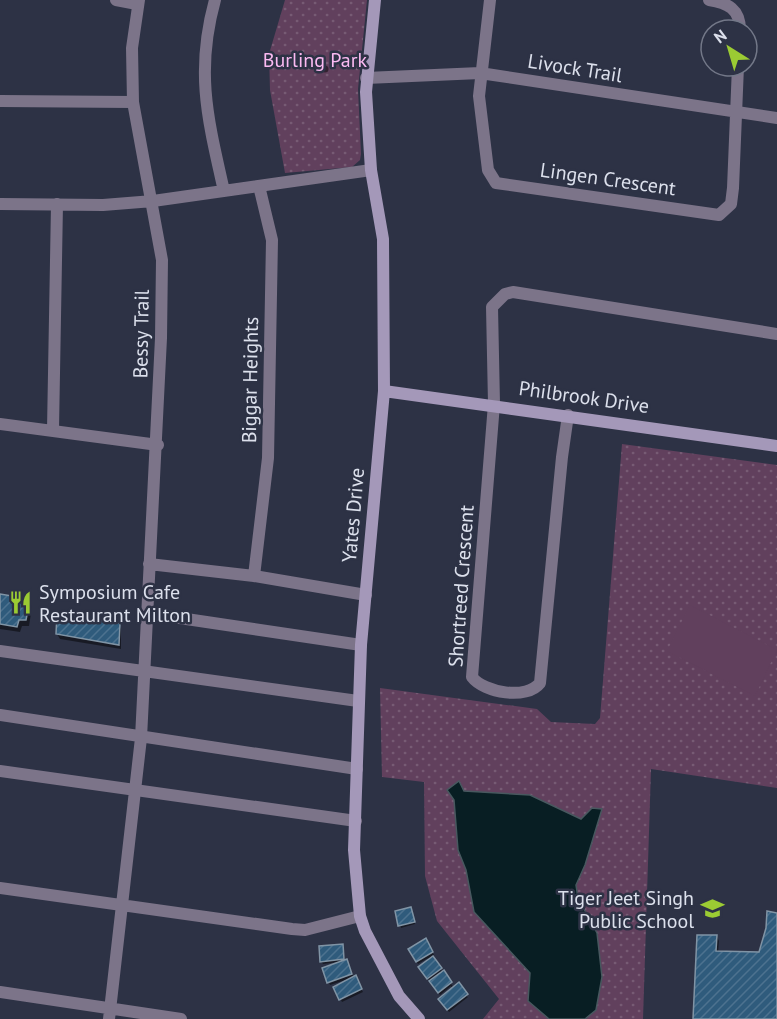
<svg xmlns="http://www.w3.org/2000/svg" width="777" height="1019" font-family="'PT Sans',sans-serif">
<style>
.grass{fill:url(#grass-dots)}
.pitch{fill:#61405d}
.water{fill:#081e23;stroke:#48585f;stroke-width:1.5}
.shadow{fill:#0007}
.building{fill:url(#building-hatch);stroke:#8094a5;stroke-width:1.5}
.lines{fill:none;stroke-linecap:round;stroke-linejoin:round}
.street{stroke:#7c7489;stroke-width:12}
.secondary{stroke:#a498b9;stroke-width:12}
.labels{text-anchor:middle;stroke-width:5;stroke-linejoin:round;paint-order:stroke}
.park-label{font-size:20px;fill:#fbbaf2;stroke:#2d3245}
.street-label{font-size:20px;fill:#dce0ec;stroke:#2d3245}
.poi-label{font-size:20px;fill:#dce0ec;stroke:#2d3245;text-anchor:start}
</style>
<defs>
<pattern id="grass-dots" width="8" height="8" patternUnits="userSpaceOnUse" patternTransform="scale(1.5)"><rect width="8" height="8" fill="#61405d"/><path d="M2 2h.1M6 6h.1" fill="none" stroke="#775b74" stroke-width="1.8" stroke-linecap="round"/></pattern>
<pattern id="building-hatch" width="6" height="6" patternUnits="userSpaceOnUse" patternTransform="scale(1.5)"><rect width="6" height="6" fill="#2f5b7c"/><path d="M-1 1l2-2M0 6l6-6M5 7l2-2" fill="none" stroke="#4d728f"/></pattern>
</defs>
<rect width="100%" height="100%" fill="#2d3245"/>
<path class="grass" d="M285 0H367L358 89 361 154 360 160 352 167 285 173 270 90 269 54Z
M622 444 777 465V788L651 769 643 1019H483L499 999 437 921 425 876 424 782 382 777 380 688 537 709 551 722 595 724 600 718Z"/>
<path class="pitch" d="M690 605 777 650 755 696 667 651Z"/>
<path class="water" d="M459 781 464 791 530 795 581 819 592 808 602 809 585 865 576 885 578 898 597 933 602 977 596 1010 585 1019H549L528 1001 530 973 474 912 466 870 458 850 454 800 447 790Z"/>
<path class="shadow" d="M321.5 69a3.5 3.5 0 1 1 7 0a3.5 3.5 0 1 1-7 0Z
M0 595 29 600 32 607 29 626H22L20 632 0 629Z
M119 625 121 629V649L60 639 57 634Z
M412 912 415 924 401 928 400 925Z
M777 915V1019H695L717 937 719 941 718 953 760 954Z
M425 940 434 955 431 956 454 988 468 997 449 1012 441 1001 453 989 451 986 440 995 422 970 428 958 418 964 410 949Z
M342 946 345 962 363 992 342 1002 335 988 349 979 330 985 329 982 339 962 323 964 321 961Z"/>
<path class="building" d="M0 594 30 599 26 620H19L17 627 0 624Z
M57 614 120 623 119 645 56 634Z
M411 907 415 922 398 926 395 911Z
M767 911 777 913V1019H693L697 935H717L716 951 759 952 766 928Z
M426 938 433 952 416 962 408 949Z
M343 944 344 959 320 962 319 946Z
M433 956 442 968 427 979 418 967Z
M347 959 352 974 327 983 322 968Z
M444 970 452 982 438 993 429 981Z
M356 975 362 989 339 1000 333 987Z
M459 982 468 994 447 1010 438 999Z"/>
<g class="lines">
<path class="street" d="M116 0 137 4
M215 0C195 72 208 120 224 191
M490 0 479 96 488 170 496 183 719 215 731 204 733 188 738 66
M709 0C728 3 740 9 740 30
M366 78 480 73 777 118
M0 101 133 102
M0 204 103 205 153 201 371 170
M568 415 562 457 540 683C527 700 484 693 472 677L494 404 492 307 505 294 513 292 777 334
M0 424 158 445
M53 430 57 204
M149 564 254 576 366 595
M254 576 268 458 272 240 259 186
M146 613 361 645
M0 651 358 701
M0 715 357 769
M0 771 356 821
M0 888 292 929 305 930 360 916
M0 992 181 1019
M109 1019 141 738 161 338 162 260 133 102 132 48 139 0"/>
<path class="secondary" d="M375 0 366 92 371 170 383 239 384 391 361 645 354 850 360 916 365 931 399 996 419 1019
M384 391 777 446"/>
</g>
<defs>
<symbol id="restaurant-bare" viewBox="-9 -9 18 18"><path d="M-5-6h1v4h1v-4h1v4h1v-4h1v5L-1.5 .5V6h-2V.5L-5-1ZM5-6V6H3V1.5H1.5Q1.5-4 5-6Z" fill="#9bcb33" stroke="#2d3245" stroke-width="2.5" paint-order="stroke"/></symbol>
<symbol id="school-bare" viewBox="-9 -9 18 18"><path d="M0-5L7-2L0 1L-7-2ZM-4 1L0 2.5L4 1V4Q0 6-4 4Z" fill="#9bcb33" stroke="#2d3245" stroke-width="2.5" paint-order="stroke"/></symbol>
</defs>
<g fill-rule="evenodd">
<use href="#restaurant-bare" x="4" y="586" width="33" height="33"/>
<use href="#school-bare" x="696" y="892" width="33" height="33"/>
</g>
<g class="labels">
<g class="park-label">
<text x="315" y="67">Burling Park</text>
</g>
<g class="street-label">
<text transform="translate(575 68) rotate(9)" y="7">Livock Trail</text>
<text transform="translate(608 179) rotate(8)" y="7">Lingen Crescent</text>
<text transform="translate(141 334) rotate(-89)" y="7">Bessy Trail</text>
<text transform="translate(250 380) rotate(-89)" y="7">Biggar Heights</text>
<text transform="translate(584 397) rotate(8)" y="7">Philbrook Drive</text>
<text transform="translate(353 515) rotate(-85)" y="7">Yates Drive</text>
<text transform="translate(461 586) rotate(-86)" y="7">Shortreed Crescent</text>
</g>
<g class="poi-label">
<text x="39" y="599">Symposium Cafe<tspan x="39" dy="23">Restaurant Milton</tspan></text>
<text x="694" y="905" text-anchor="end">Tiger Jeet Singh<tspan x="694" dy="23">Public School</tspan></text>
</g>
</g>
<g transform="translate(729 48) rotate(323)"><circle r="28" fill="#2d3245" stroke="#737888" stroke-width="1.5"/>
<path d="M0-4.5L10 22L0 15L-10 22Z" fill="#9bcb33"/>
<text y="-9" font-size="16" font-weight="bold" text-anchor="middle" fill="#dce0ec">N</text>
</g>
</svg>
